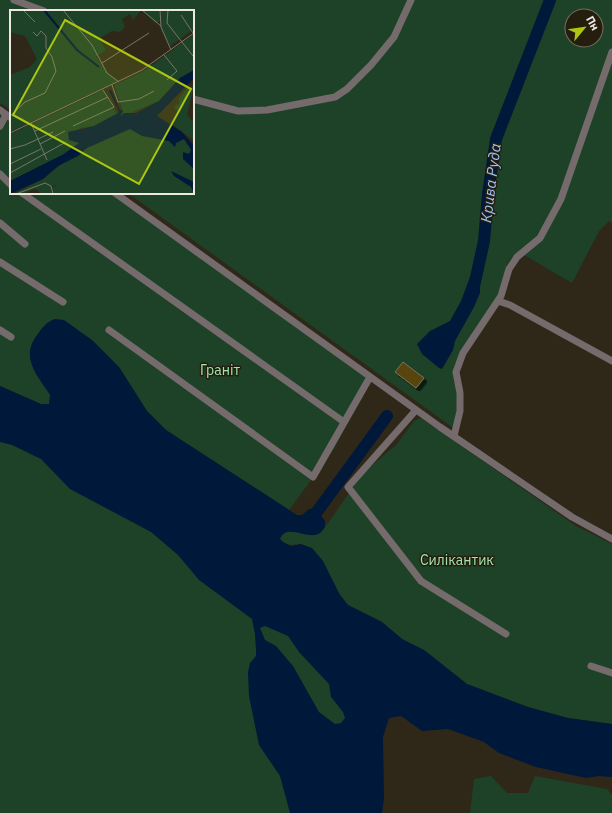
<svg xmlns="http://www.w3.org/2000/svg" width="612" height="813" font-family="'IBM Plex Sans',sans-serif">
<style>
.green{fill:#1e4227;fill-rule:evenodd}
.water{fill:#00183a;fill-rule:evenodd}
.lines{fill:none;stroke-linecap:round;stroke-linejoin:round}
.river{stroke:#00183a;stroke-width:12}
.building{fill:#594410;stroke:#79715f;filter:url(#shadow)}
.minor{stroke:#756b6c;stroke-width:7}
.labels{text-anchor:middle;stroke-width:3;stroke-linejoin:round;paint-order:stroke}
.park-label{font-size:14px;fill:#a1e6ae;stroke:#251e0f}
.water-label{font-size:15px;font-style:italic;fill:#9dc3f5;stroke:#251e0f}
.inset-river{fill:none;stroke:#00183a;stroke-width:2}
.inset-road{fill:none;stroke:#7b7568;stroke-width:1}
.view{fill:#acc612;fill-opacity:0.15;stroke:#acc612;stroke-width:2}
.inset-edge{fill:none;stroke:#ede9df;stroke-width:2}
</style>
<defs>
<filter id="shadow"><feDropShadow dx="3.5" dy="3.5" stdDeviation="0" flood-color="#0009"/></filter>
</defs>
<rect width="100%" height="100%" fill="#2f2819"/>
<path class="green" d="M0 0H612V223L609 221 599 231 572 283 519 252C497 267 510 276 502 292 492 314 474 333 464 355 456 372 458 402 457 422L452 427 128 193H193V11H11V110L0 103ZM572 16H596V40H572Z
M0 113 11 121V193H110L370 380 334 449 289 510 166 430 147 411 119 367 92 340 36 374 51 395 49 404H41L0 386Z
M0 401 339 612 358 813H0Z
M421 418 576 526 612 544V724L568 718 528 707 467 684 424 650 402 639 382 622 348 605 301 544C292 545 286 546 280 539L282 534 286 532 324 529 363 473 397 444 414 421Z
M491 776 507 793H528L535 776 607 789 612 795V813H470L474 779Z"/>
<path class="water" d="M475 274 480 281V293L474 307 455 341 453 350 442 369 439 368 422 354 417 344 430 331 450 321 461 301 470 277Z
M55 319 64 320 92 340 119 367 147 411 166 430 297 515H302L309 509 317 510 325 521V526C316 549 288 519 280 539L283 542 291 546 301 544 312 548 323 561 340 595 348 605 382 622 402 639 424 650 467 684 528 707 568 718 612 724V777L599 776 586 778 536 767 499 753 484 742 448 729 422 731 401 716 389 718 383 737 384 799 382 813H290L280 776 259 745 249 696 248 672 250 663 256 656V651L255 634 252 619 199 580 178 555 151 532 70 489 41 459 12 445 0 442V386L41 404H49L50 395C37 375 20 358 37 335 43 327 46 322 55 319ZM265 626 288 636 299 652 329 684 331 697 343 712 345 718 341 723 335 724 319 712 293 666 276 646 265 640 260 628Z"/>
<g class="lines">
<path class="river" d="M473 291 484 241 488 194 496 139 550 0
M316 513 387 416"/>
</g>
<path class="building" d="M403 362 424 378 416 388 395 372Z"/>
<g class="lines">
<path class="minor" d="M14 0 44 11
M193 99 238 111 267 110 335 97 347 89 371 65 394 37 411 0
M0 110 11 118
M0 126 6 115
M0 174 11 185
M22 193 344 422
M115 193 440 427 572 517 612 539
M0 223 25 244
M0 262 63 302
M498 301 510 305 612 361
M0 330 11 337
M109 330 313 477 370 377
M416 410 348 487 421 581 506 634
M454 436 460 411V393L456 372 463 353 501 296 509 269 517 257 540 238 561 199 612 52
M591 666 612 673"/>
</g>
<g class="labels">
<g class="park-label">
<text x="220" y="375">Граніт</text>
<text x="457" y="565">Силікантик</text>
</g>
<g class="water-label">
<text transform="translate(491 183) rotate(-83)" y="5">Крива Руда</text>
</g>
</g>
<g transform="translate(10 10)">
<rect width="184" height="184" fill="#2f2819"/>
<path d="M0 0H131L123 10 120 4 112 9 115 17 110 22 102 21 89 29 96 40 86 47 98 63 108 71 0 122V65L20 57 27 49 15 26 0 22ZM132 0H149L151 11 145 13ZM150 0H184V19L160 36 151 18ZM184 24V60L170 68 149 91 110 107 113 101 104 75 134 61ZM184 76 177 104 182 111 184 110V131L163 115 169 102 164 98 165 95 169 94V88L177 78ZM93 80 107 104 84 116 70 118 61 131H68L69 133 54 144 0 171V124ZM127 105 145 108 184 137V184H43L42 178 48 174 41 177 42 184H32L25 179 12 184H3L33 169 53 153V150Z" fill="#1e4227"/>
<path d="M184 60V68L147 106 172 122 184 136V159L173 149V142L179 144 181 140 174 129 166 133 165 137 159 131 132 126 120 119 77 138 68 146 48 156 33 169 0 184V171L54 144 69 133 59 130 58 122 84 116 108 103 109 99 113 101 110 107 114 103H126L149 91 170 68ZM161 161 184 172V184L181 177 164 166Z" fill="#00183a"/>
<path class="inset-river" d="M34 0 67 40 89 57M100 80 109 100"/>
<path class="inset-road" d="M13 0 25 12M53 0 82 35 97 63 109 72M132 0 151 16M150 0 151 17 161 40M158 0 157 13 183 46M171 5 183 23M154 45 167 61 157 70M92 53 139 23M102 75 108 92 129 89 144 81M0 106 15 92 35 83 46 61 42 47 36 38V26L31 21 27 26 23 22M21 113 37 150M63 116 104 97 93 80M25 121 98 87M0 123 132 60 184 23M30 134 55 121M0 139 15 135 43 122M0 154 31 139M0 163 56 132M6 184 35 173 41 176 43 184"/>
<path class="view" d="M55 10 181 79 129 174 3 105Z"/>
<rect width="184" height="184" class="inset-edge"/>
</g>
<g transform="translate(584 28) rotate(61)"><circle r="19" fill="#251e0f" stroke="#756f62"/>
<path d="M0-3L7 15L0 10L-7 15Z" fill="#acc612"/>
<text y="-6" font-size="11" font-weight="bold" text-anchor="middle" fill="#ede9df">Пн</text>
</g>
</svg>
